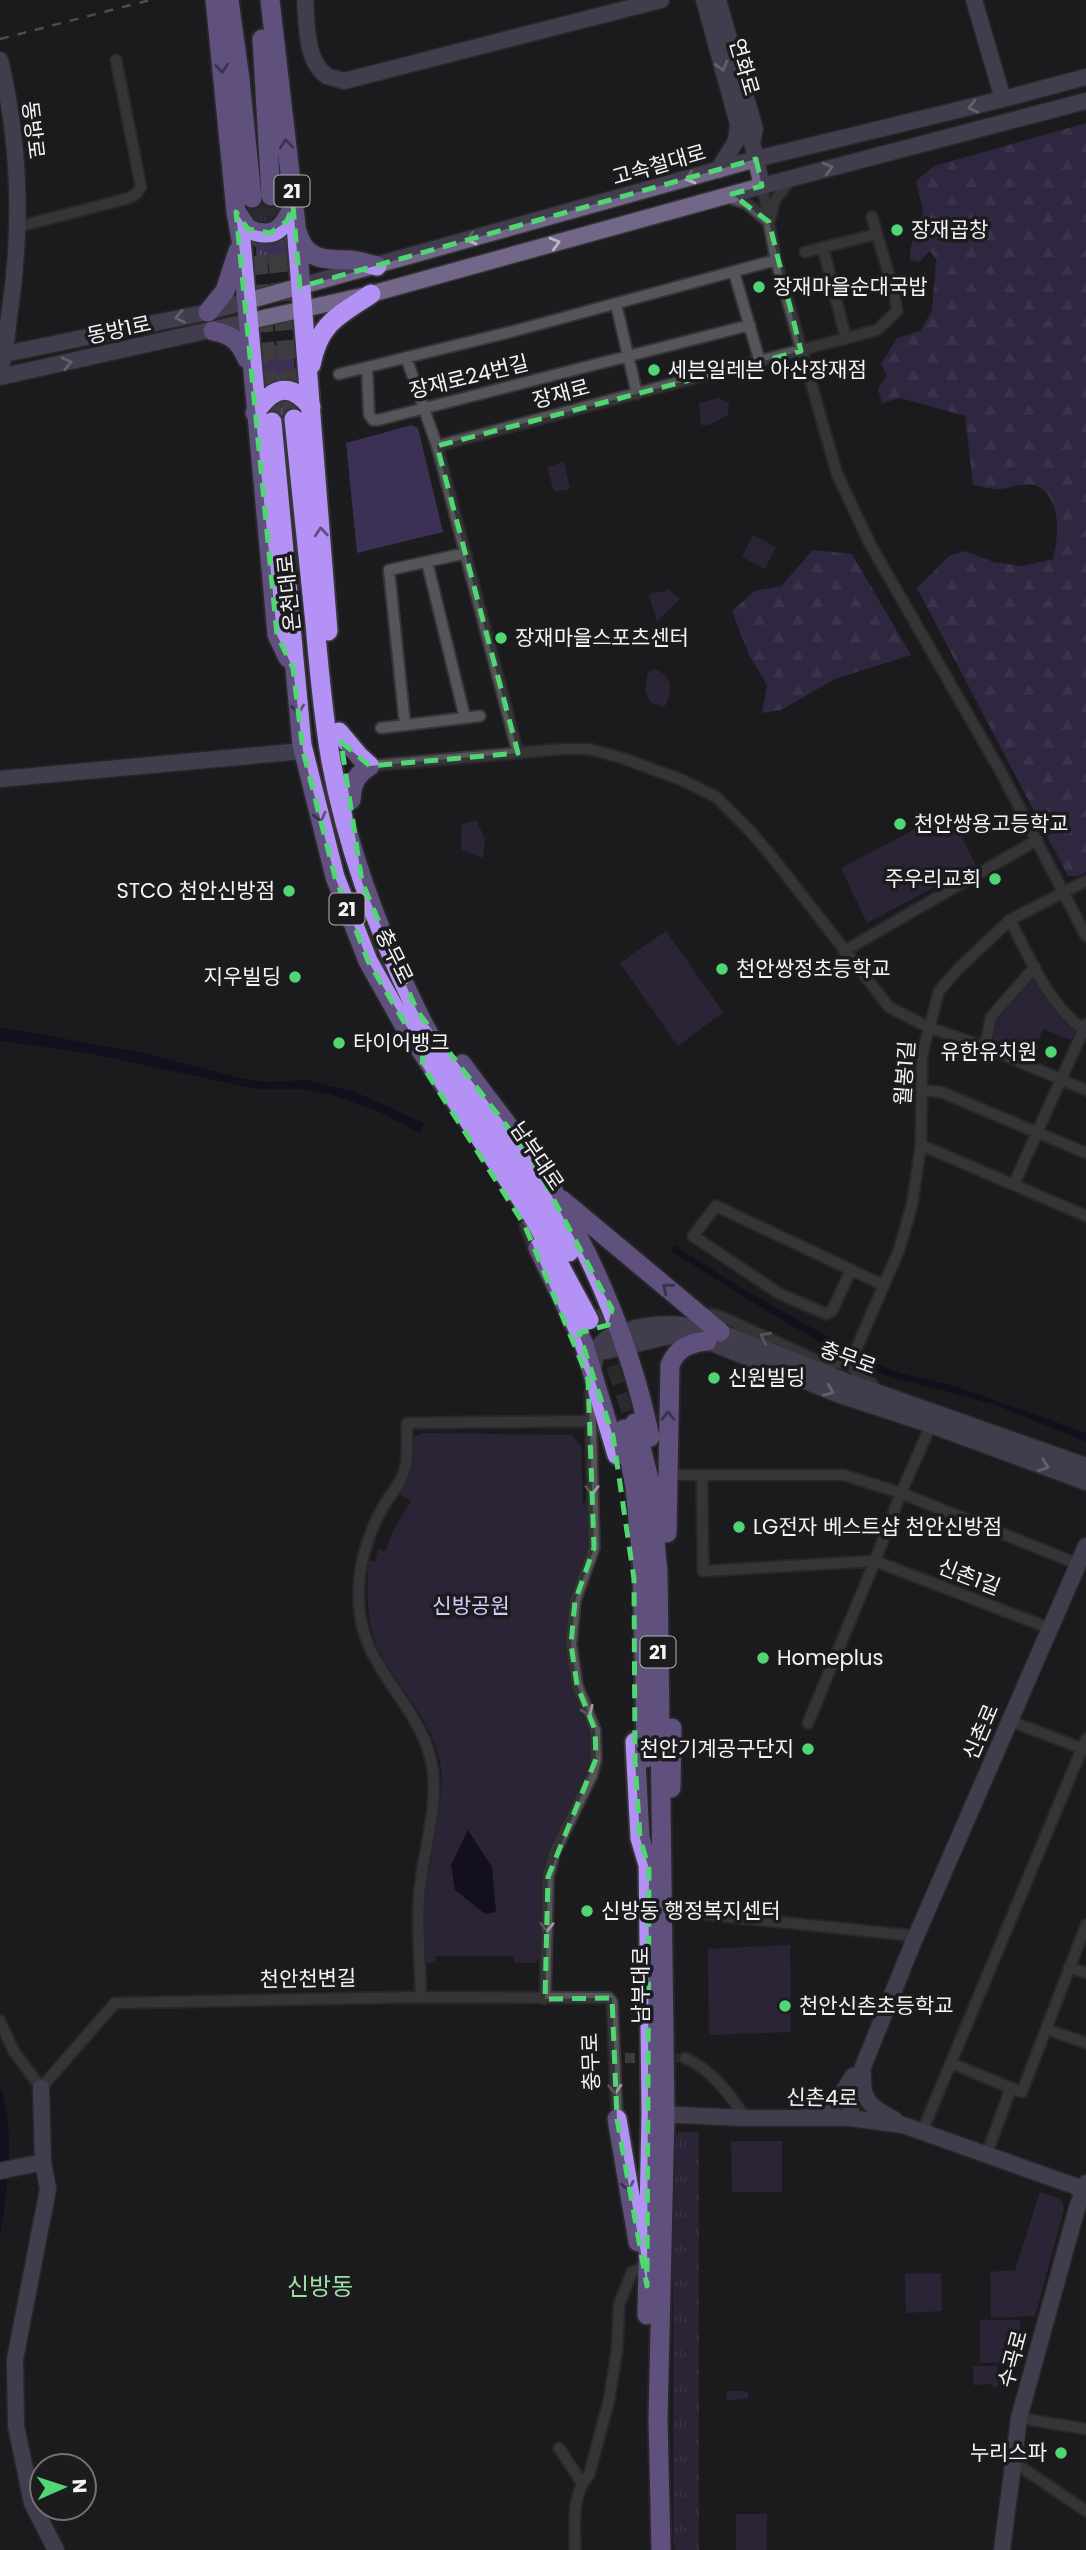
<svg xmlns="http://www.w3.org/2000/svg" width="1086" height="2550" font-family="Poppins,'Noto Sans KR',sans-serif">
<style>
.grass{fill:url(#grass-tufts)}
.forest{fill:url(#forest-firs)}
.park{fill:#3d3055}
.water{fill:#0a001c}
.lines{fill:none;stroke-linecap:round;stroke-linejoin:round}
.street-tunnel{stroke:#3c3c3e;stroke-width:10;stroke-dasharray:10 5;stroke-linecap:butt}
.highway-tunnel{stroke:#3c3c3e;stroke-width:19;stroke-dasharray:19 10;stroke-linecap:butt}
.street-casing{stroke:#363638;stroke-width:14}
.secondary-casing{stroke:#363638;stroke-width:19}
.highway-casing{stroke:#363638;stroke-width:23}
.street{stroke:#565559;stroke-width:10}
.secondary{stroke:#726788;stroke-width:16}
.highway{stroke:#b491f4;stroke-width:19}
.rail{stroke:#8a8a8c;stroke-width:2.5;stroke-dasharray:9 9;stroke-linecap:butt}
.oneway{stroke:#bab5c4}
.oneway2{stroke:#60507e}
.oneway3{stroke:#9d9da0}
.marked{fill:none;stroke:#51d674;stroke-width:5;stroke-dasharray:14 9;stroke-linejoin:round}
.poi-dot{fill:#51d674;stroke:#1c1b1e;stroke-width:2.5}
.labels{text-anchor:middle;stroke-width:7;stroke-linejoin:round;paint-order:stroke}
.shield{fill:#1c1b1e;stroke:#b3b3b5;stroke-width:2}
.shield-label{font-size:19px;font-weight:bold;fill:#f4f4f6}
.street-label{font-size:21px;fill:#f4f4f6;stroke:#1c1b1e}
.poi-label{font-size:21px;fill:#f4f4f6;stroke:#1c1b1e;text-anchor:start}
.park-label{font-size:21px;fill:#d8c9fc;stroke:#1c1b1e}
.quarter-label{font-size:24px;fill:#9ddea8;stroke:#1c1b1e}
</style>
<defs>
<pattern id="grass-tufts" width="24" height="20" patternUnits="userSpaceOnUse" patternTransform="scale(1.75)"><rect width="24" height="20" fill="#3d3055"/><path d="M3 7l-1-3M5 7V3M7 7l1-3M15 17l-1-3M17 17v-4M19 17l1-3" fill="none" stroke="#5a4f6e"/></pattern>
<pattern id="forest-firs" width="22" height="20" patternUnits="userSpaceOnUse" patternTransform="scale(1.75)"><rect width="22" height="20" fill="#473369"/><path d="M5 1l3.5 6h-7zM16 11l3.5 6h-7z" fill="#62517f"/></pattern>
</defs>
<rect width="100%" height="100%" fill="#1c1b1e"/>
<path class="grass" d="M288 205 279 223 258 227 242 208Z
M286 230 294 258 258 265 254 235Z
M288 342 294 361 295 386 261 393 255 351Z
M287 396 307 415 262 418 264 410Z
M679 2132H699V2550H675L673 2542V2145L675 2136Z"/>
<path class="forest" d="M1086 123V872L1079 876H1068L917 588 949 556 965 551 994 562 1022 566 1053 559C1059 536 1062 495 1034 485 1023 482 1007 490 995 489 988 489 980 486 973 485L965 416 900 398 882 403 878 389 887 376 881 364 897 338 920 331 932 311 936 259 930 251 919 262 910 260V250L923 211 916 181 934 166Z
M813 550 852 554 911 655 835 679 781 710 762 713 767 685 749 655 732 611 754 591 781 586Z"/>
<path class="park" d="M719 398 729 403 728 415 708 425H701L699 403Z
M412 425 418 428 443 532 357 553 346 443Z
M564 462 570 489 554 492 547 467Z
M753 535 776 547 765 569 742 557Z
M668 589 680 599 657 621 649 596 652 593 662 592Z
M654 669C673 676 673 690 665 706L662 707 650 702 645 690 648 672Z
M948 812 976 865 867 923 841 868Z
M476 820 485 839 483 858 461 850V825Z
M666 931 723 1012 678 1046 620 963Z
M1033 975 1080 1029 1074 1041 1043 1029 1028 1063 994 1048C982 1018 1015 995 1033 975Z
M422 1433 572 1435 581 1446 583 1504 587 1502 590 1545 571 1609 591 1736 593 1757 588 1776 548 1860 541 1955 535 1963H515L514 1956H436L435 1963H428L424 1959C424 1932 422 1905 425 1878 430 1840 447 1801 440 1762 432 1719 400 1691 381 1654 366 1626 366 1592 369 1560L375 1562 378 1549 386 1551 392 1532 411 1501 399 1493 410 1469 413 1438Z
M790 1945 791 2032 709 2035 708 1949Z
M731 2141H782V2192H732Z
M1040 2192 1062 2200 1064 2209 1035 2316 991 2318 990 2272 1015 2270Z
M941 2273 942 2311 906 2313 905 2274Z
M980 2320H1020L1019 2362 980 2363Z
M973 2366H997L998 2387H992V2384L973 2385Z
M727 2391H745L748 2393V2399L727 2400Z
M736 2514H767V2550H736Z"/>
<path class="water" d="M0 1027 143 1053 244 1079 268 1082 306 1080 326 1085 353 1091 424 1123 420 1133 375 1110 329 1094 304 1089H255L93 1054 0 1041Z
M674 1245 741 1288 877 1364 900 1373 958 1387 1084 1432 1086 1433V1442L995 1405 880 1374 844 1356 785 1322 671 1251Z
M468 1830 492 1867 496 1912 485 1914 455 1890 451 1865Z
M0 2087C17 2125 6 2197 0 2238Z"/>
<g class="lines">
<path class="street-tunnel" d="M625 2058H685"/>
<path class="highway-tunnel" d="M271 196 294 419
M252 198 272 422
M597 1310 635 1423"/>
<defs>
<path id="street" d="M762 186 776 260 837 474 870 544 1002 774 1086 936
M726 197 746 203 769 222 775 200 791 179
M17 227 129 198 136 194 141 187 116 60
M823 247 846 339
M805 252 877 234
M734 272 760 362
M616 304 637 394
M406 357 437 446
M367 367 369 414 373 420H378L750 325
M339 374 514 331 776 260
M427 562 465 718
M405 725 389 570 466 553
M381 728 480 716
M518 753 437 446 877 330 897 311 894 292 872 217
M370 766 563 749H589L622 758 682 780 716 797 751 832 773 858 889 1007 928 1027 985 1047 1086 1090
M1010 920C1030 958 1049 1007 1086 1031
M844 951 1037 840
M985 1047 991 1017 1035 967
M921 1090 941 1092 1086 1153
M921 1145 1086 1216
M1014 1184 1086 1024
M525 1226 535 1252
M851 1270 832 1311 826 1314 780 1294 693 1236 716 1206 883 1285
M701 1313 716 1315 731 1321 827 1365 851 1361
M872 1383C860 1378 855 1373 851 1361L899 1250 912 1205 921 1145 922 1055 939 991 958 969 1010 920 1086 881
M931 1425 901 1493 875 1561 1049 1628
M668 1475H702L703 1571 875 1561 808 1723
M702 1475H844L901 1493 1078 1564
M1008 1720 1086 1750
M663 1910 916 1936
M1069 1967 1086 1973
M421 1997C420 1964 417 1930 419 1897 422 1851 441 1806 431 1760 419 1706 367 1671 360 1614 355 1577 365 1539 383 1507 391 1493 403 1482 406 1465 408 1452 407 1437 407 1423L591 1421
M545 1999 548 1877 554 1853 592 1775 596 1759 595 1730 577 1685 571 1644 575 1601 594 1548 590 1391
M0 2021 13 2050 41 2088 115 2003 421 1997 609 1998 612 2002 617 2119
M1046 2029 1086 2043
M685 2058C711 2069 730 2095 746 2118
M951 2063 1011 2088
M922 2132 1086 1739
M986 2156 1011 2088 1022 2092 1086 1925
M1019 2418 1086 2429
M559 2448 582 2483
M1012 2461 1086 2511
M575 2550C575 2525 571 2494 589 2475L609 2400 617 2350 619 2305 632 2272 641 2269"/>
<path id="secondary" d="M305 0C307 23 305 61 327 76 332 78 339 79 344 81L661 0
M704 0 738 124 752 142
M718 0 755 129 752 142 762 186
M974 0 1003 99
M0 60C20 143 22 227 10 310 7 328 7 346 2 363
M718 170 736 141 738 124
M5 354 208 312 756 159 1003 99 1086 77
M0 377 371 294 762 186 1086 101
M0 779 303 751
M590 1347 606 1351 669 1336 707 1341 840 1395 931 1425 1086 1482
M593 1369C595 1360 595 1350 602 1343 609 1334 621 1332 632 1329 662 1321 689 1324 720 1332L845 1381 1086 1466
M863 2074C861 2102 873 2108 895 2120
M41 2088 43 2162 48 2189 15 2359 16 2426 32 2503 56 2550
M808 2111 830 2106 838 2100 853 2076
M656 2114 746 2118H849L903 2125 1086 2190
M849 2118 856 2084 913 1943 1086 1546
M0 2171 43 2162
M1002 2550 1019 2418 1077 2208 1086 2183"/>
<path id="highway" d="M215 0 236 212 241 240 277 635 288 658
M229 0 240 79 252 198
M270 0 296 225 328 631
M262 39 271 196
M237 213 248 229C275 240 284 228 293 205
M298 234C305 260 326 260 349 260 358 260 368 264 377 266
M208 312 225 291 238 251
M213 331C233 335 239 341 247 359
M311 365C319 323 338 316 371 294
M255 413C272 387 290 381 311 407
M294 419C301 487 308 556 315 624 319 670 323 716 331 761 347 848 378 931 417 1011 458 1096 526 1167 569 1252
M272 422 302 745 335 877 368 961 405 1027 534 1218 589 1320
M339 732 359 756 370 766C356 775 352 783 351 800
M462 1064C493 1107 528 1148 555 1194 599 1270 632 1351 650 1437
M562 1200 720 1332
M538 1248 583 1342 617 1455
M635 1423 649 1479 658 1572 665 2115 658 2418 661 2550
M624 1429 635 1487 643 1572 646 1758
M667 1533 670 1365C677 1348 689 1343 707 1341
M635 1742 640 1838 649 1868
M671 1788 672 1728
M617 2119 638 2242
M647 2315 651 2113 648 1855"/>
</defs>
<use href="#street" class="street-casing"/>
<use href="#secondary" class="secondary-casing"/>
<use href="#highway" class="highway-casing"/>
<use href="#street" class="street"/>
<use href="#secondary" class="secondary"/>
<use href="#highway" class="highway"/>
<path class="rail" d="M0 39 150 0"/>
</g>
<defs><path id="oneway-chevron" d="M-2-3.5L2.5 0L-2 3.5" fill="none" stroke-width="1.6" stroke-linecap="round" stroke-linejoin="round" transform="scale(1.75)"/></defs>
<g class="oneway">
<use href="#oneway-chevron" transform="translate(722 66) rotate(74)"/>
<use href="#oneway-chevron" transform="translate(973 107) rotate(166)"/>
<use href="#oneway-chevron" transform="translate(828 168) rotate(-15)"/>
<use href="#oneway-chevron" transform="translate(690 178) rotate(164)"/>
<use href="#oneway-chevron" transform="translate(471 239) rotate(164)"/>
<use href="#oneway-chevron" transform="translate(555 243) rotate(-16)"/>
<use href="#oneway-chevron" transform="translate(180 317) rotate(168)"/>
<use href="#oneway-chevron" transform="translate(67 363) rotate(-12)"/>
<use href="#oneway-chevron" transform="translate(829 1391) rotate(23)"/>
<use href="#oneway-chevron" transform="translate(1044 1466) rotate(20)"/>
</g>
<g class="oneway2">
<use href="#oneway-chevron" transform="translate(222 68) rotate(84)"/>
<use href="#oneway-chevron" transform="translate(286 144) rotate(-96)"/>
<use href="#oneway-chevron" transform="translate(321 532) rotate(-94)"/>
<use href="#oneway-chevron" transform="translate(298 709) rotate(84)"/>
<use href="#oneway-chevron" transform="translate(320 817) rotate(76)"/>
<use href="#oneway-chevron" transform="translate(667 1288) rotate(-141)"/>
<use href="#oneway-chevron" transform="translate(668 1416) rotate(-90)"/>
<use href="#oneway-chevron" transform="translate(628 2186) rotate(77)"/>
</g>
<g class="oneway3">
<use href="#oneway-chevron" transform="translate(765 1337) rotate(-154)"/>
<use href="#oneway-chevron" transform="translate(592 1490) rotate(90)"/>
<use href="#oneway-chevron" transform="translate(588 1711) rotate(66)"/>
<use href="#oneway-chevron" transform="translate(547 1927) rotate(91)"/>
<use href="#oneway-chevron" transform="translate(615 2089) rotate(87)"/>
</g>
<path d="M0 0H1086V2550H0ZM756 159 762 186 732 194 769 222 801 351 437 446 518 753 370 766 341 742 362 882 417 1011 531 1157 612 1309 608 1325 579 1333 613 1436 634 1579 635 1760 640 1838 649 1869 647 2286 617 2119 612 1998 545 1999 548 1877 596 1759 595 1730 577 1685 571 1644 575 1601 594 1548 588 1378 525 1226 422 1065 423 1054 368 961 335 877 303 751 293 668 277 635 236 212 248 229 270 233 287 221 293 205 300 287Z" fill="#1c1b1e" fill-opacity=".55" fill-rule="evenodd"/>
<path class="marked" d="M756 159 762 186 732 194 769 222 801 351 437 446 518 753 370 766 341 742 362 882 417 1011 531 1157 612 1309 608 1325 579 1333 613 1436 634 1579 635 1760 640 1838 649 1869 647 2286 617 2119 612 1998 545 1999 548 1877 596 1759 595 1730 577 1685 571 1644 575 1601 594 1548 588 1378 525 1226 422 1065 423 1054 368 961 335 877 303 751 293 668 277 635 236 212 248 229 270 233 287 221 293 205 300 287Z"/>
<g class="poi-dot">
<circle cx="897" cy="230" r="7"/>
<circle cx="759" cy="287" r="7"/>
<circle cx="654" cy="370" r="7"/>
<circle cx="501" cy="638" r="7"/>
<circle cx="900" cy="824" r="7"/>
<circle cx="995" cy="879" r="7"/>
<circle cx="289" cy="891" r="7"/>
<circle cx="722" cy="969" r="7"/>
<circle cx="295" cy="977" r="7"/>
<circle cx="339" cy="1043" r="7"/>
<circle cx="1051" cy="1052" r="7"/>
<circle cx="714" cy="1378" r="7"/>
<circle cx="739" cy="1527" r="7"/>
<circle cx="763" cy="1658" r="7"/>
<circle cx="808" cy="1749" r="7"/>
<circle cx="587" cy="1911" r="7"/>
<circle cx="785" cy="2006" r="7"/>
<circle cx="1061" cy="2453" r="7"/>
</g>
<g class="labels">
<g class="shield">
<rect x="274.5" y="175.5" width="35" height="31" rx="5"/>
<rect x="329.5" y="893.5" width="35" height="31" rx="5"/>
<rect x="640.5" y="1636.5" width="35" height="31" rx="5"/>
</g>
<g class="shield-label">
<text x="292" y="198">21</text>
<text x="347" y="916">21</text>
<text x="658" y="1659">21</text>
</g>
<g class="street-label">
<text transform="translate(744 67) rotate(74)" y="7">연화로</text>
<text transform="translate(33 130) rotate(83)" y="7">동방로</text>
<text transform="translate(659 165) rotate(-16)" y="7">고속철대로</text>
<text transform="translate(119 330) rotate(-12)" y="7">동방1로</text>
<text transform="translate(469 377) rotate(-14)" y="7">장재로24번길</text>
<text transform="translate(561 394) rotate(-15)" y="7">장재로</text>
<text transform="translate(289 593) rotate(-96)" y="7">온천대로</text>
<text transform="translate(394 956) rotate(64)" y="7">충무로</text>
<text transform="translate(905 1073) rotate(-86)" y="7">월봉1길</text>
<text transform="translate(537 1156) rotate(56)" y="7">남부대로</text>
<text transform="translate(848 1358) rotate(20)" y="7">충무로</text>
<text transform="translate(969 1577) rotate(21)" y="7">신촌1길</text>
<text transform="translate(981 1732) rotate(-67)" y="7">신촌로</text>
<text transform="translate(308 1979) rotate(-1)" y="7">천안천변길</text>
<text transform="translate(641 1985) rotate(-90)" y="7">남부대로</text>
<text transform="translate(591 2062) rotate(-92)" y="7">충무로</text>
<text transform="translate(822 2098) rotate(1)" y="7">신촌4로</text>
<text transform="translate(1013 2359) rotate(-75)" y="7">수곡로</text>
</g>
<g class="poi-label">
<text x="911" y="237">장재곱창</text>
<text x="773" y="294">장재마을순대국밥</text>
<text x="668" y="377">세븐일레븐 아산장재점</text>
<text x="515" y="645">장재마을스포츠센터</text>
<text x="914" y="831">천안쌍용고등학교</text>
<text x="981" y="886" text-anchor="end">주우리교회</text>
<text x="275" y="898" text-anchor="end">STCO 천안신방점</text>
<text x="736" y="976">천안쌍정초등학교</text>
<text x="281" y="984" text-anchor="end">지우빌딩</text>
<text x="353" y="1050">타이어뱅크</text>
<text x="1037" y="1059" text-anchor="end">유한유치원</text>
<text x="728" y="1385">신원빌딩</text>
<text x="753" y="1534">LG전자 베스트샵 천안신방점</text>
<text x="777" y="1665">Homeplus</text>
<text x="794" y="1756" text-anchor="end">천안기계공구단지</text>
<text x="601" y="1918">신방동 행정복지센터</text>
<text x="799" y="2013">천안신촌초등학교</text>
<text x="1047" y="2460" text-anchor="end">누리스파</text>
</g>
<g class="park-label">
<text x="471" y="1613">신방공원</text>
</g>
<g class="quarter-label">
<text x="320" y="2295">신방동</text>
</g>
</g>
<g transform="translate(63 2487) rotate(87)"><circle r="33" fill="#1c1b1e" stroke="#727274" stroke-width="2"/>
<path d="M0-5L12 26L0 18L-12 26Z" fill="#51d674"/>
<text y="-10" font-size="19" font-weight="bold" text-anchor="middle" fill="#f4f4f6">N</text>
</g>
</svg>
